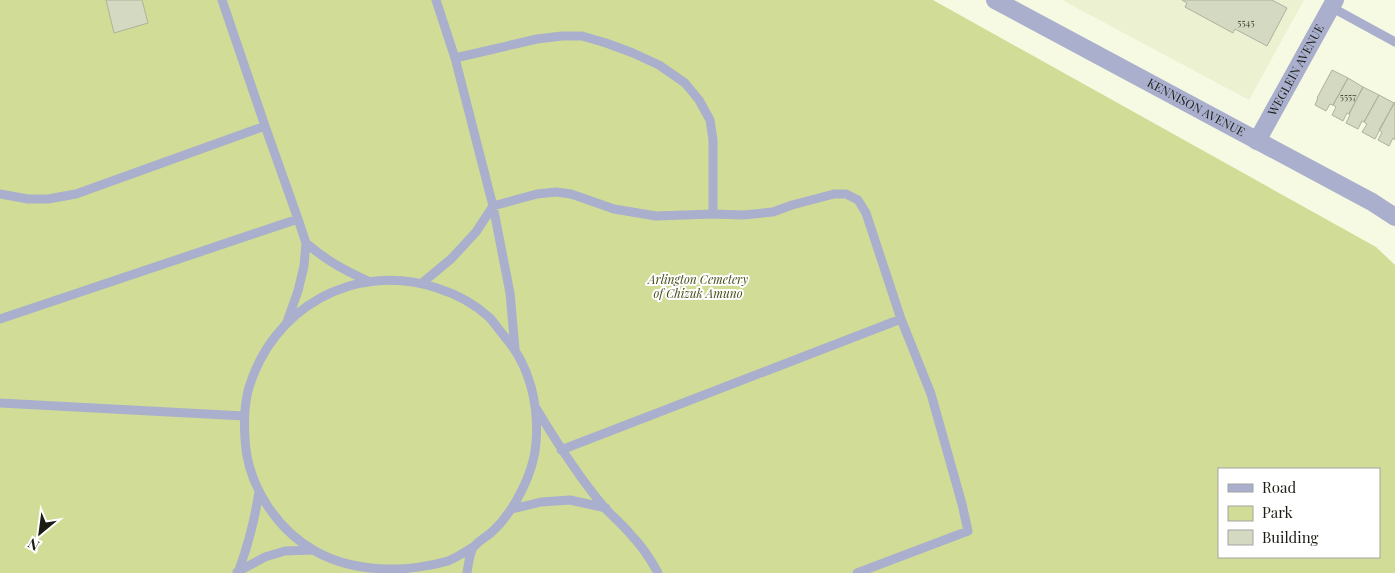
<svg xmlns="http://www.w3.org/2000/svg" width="1395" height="573" font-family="'Playfair Display',serif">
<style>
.built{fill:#ebf1d1}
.green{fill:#d1dc96;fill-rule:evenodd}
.building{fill:#d4d9c1;stroke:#aeb29c}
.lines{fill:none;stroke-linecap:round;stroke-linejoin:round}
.service{stroke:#a9afcc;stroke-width:9}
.minor{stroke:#a9afcc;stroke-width:18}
.labels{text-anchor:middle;stroke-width:4;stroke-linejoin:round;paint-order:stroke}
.number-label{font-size:10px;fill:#494b3f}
.street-label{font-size:12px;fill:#1b1c14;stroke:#fff}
.park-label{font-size:12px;font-style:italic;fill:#474d18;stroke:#fff}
</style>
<rect width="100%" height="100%" fill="#f6fae2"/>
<path class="built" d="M1062 0H1304L1249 100Z"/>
<path class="green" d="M0 0H933L1376 247 1395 265V573H0ZM1219 469H1379V557H1219Z"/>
<path class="building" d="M106 0H142L148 23 114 33Z
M1182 0H1272L1287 8 1267 46 1235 29 1233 33 1185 7 1187 3Z
M1332 70 1348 78 1333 105 1330 104 1326 111 1315 105 1318 98H1317Z
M1348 78 1363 87 1349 114 1347 113 1343 121 1332 115 1336 107 1333 105Z
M1363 87 1379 95 1364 122 1362 121 1358 129 1346 123 1350 115 1349 114Z
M1379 95 1394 103 1375 139 1362 132 1367 124 1364 122Z
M1395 102V140L1393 138 1389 146 1378 140 1382 132 1379 130Z"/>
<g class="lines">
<path class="service" d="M222 0 265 126 298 219 306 243 304 266 298 291 287 322
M1331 7 1395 42
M455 58 537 39 562 36H582L606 43 633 53 659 65 685 83 699 100 710 120 713 140V214
M0 194 28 199H48L76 194 265 126
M306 243C327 261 344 270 368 281
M422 283 451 259 476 232 493 206 455 58 436 0
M0 319 298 219
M515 349 510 293 493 206 537 194 556 192 571 194 614 209 656 216 713 214 743 215 773 212 792 205 834 194H846L858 200 866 213 901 319 931 394 962 504 968 531 857 573
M0 403 244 416
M536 408C557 443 578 476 604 507 613 517 623 525 631 535 642 546 651 560 658 573
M561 450 901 319
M512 509 541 502 570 500 606 508
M239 570C249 542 255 520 259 491
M237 572 265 557 285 551 312 550
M467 573C468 566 469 557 472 550 475 542 487 537 493 531 514 511 534 473 536 443 539 405 530 366 505 337 500 331 495 324 490 318 475 304 456 294 437 288 354 261 271 308 248 391 244 407 244 423 245 439 247 484 276 529 315 551 354 573 405 573 448 561 456 558 465 552 473 547"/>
<g class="minor">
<path id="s1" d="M995 0 1372 202 1395 217"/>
<path id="s2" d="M1257 141 1335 0"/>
</g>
</g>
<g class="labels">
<g class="number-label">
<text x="1246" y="26">5545</text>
<text x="1348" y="100">5557</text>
</g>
<g class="street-label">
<text dy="4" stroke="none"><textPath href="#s2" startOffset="81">WEGLEIN AVENUE</textPath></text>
<text dy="4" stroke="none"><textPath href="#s1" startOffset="228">KENNISON AVENUE</textPath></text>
</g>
<g class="park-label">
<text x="698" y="284">Arlington Cemetery<tspan x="698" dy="14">of Chizuk Amuno</tspan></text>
</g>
</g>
<rect x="1218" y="468" width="162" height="90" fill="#ffffff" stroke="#a4a4a1"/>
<rect x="1228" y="484" width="25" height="8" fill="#a9afcc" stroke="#a4a4a1"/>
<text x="1262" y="493" font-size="15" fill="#1b1c14">Road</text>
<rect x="1228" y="506" width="25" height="15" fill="#d1dc96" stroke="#a4a4a1"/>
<text x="1262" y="518" font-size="15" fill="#1b1c14">Park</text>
<rect x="1228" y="530" width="25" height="15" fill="#d4d9c1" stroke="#a4a4a1"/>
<text x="1262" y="543" font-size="15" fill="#1b1c14">Building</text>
<g transform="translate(40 533) rotate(209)" stroke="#ffffff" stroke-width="4" paint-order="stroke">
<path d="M0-4L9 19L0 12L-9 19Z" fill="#1b1c14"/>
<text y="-8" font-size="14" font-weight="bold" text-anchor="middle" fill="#1b1c14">N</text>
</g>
</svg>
